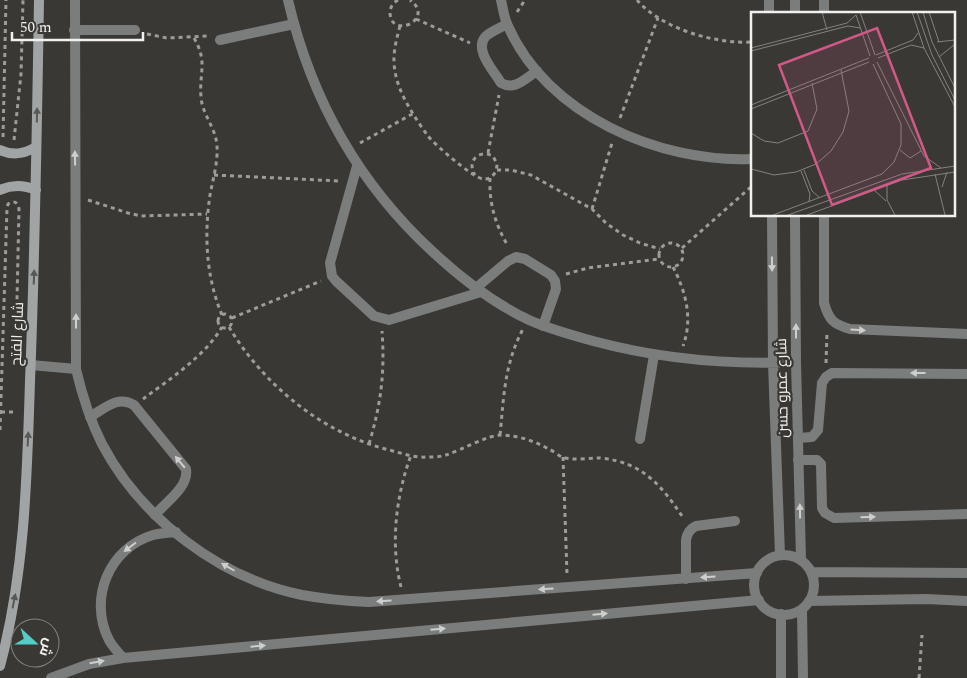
<svg xmlns="http://www.w3.org/2000/svg" width="967" height="678" font-family="Spectral,Cairo,serif">
<style>
.lines{fill:none;stroke-linecap:round;stroke-linejoin:round}
.path{stroke:#9d9c99;stroke-width:3;stroke-dasharray:4 4;stroke-linecap:butt}
.lane{stroke:#7b7d7d;stroke-width:10}
.street{stroke:#7b7d7d;stroke-width:10}
.secondary{stroke:#a1a4a4;stroke-width:10}
.oneway{fill:#585856}
.oneway2{fill:#cececd}
.labels{text-anchor:middle;stroke-width:4.5;stroke-linejoin:round;paint-order:stroke}
.street-label{font-size:15px;fill:#f2f1ef;stroke:#393834}
.inset-road{fill:none;stroke:#83827f;stroke-width:1}
.view{fill:#d05987;fill-opacity:0.15;stroke:#d05987;stroke-width:2.5}
.inset-edge{fill:none;stroke:#f2f1ef;stroke-width:2.5}
</style>
<rect width="100%" height="100%" fill="#393834"/>
<g class="lines">
<path class="path" d="M398 0C393 3 390 7 390 13 391 40 436 19 410 0
M637 0C662 29 715 44 752 42
M517 12 525 0
M416 19 470 43
M400 26C396 41 392 55 395 71 398 93 415 118 428 136 435 145 472 177 483 179 492 180 497 172 497 164L493 156C479 149 466 161 475 175
M147 34 167 38 208 36
M194 38C208 62 199 72 201 97 202 114 216 128 217 146 218 162 213 179 210 195 204 235 206 277 222 315
M620 118 658 18
M3 137 6 0
M14 140 21 74 23 0
M360 143 414 113
M488 153 499 95
M497 170H511L531 175 592 209 606 223 623 235 640 243 660 249
M214 175 340 181
M490 178C489 203 495 224 508 246
M88 200 128 213 141 216 207 214
M592 209 612 143
M659 255a12 12 0 1 1 24 0a12 12 0 1 1-24 0Z
M682 248 752 186
M673 267C686 292 693 319 683 346
M566 274 588 268 659 259
M218 321a7 7 0 1 1 14 0a7 7 0 1 1-14 0Z
M232 318 321 281
M229 327C265 387 325 435 393 451 404 454 416 458 427 457 433 457 440 457 446 455 462 450 487 435 502 435 520 436 534 441 549 449 553 451 558 455 562 457 573 461 588 458 600 458 643 462 662 486 684 519
M826 363 827 332
M143 399C170 379 205 356 222 327
M1 412H17
M0 430 7 208 8 204C14 200 18 202 19 209L16 345
M500 435C504 396 504 365 523 329
M369 444C381 404 385 373 382 331
M563 457 567 574
M401 587C390 544 396 496 411 455
M919 678 922 635"/>
<path class="lane" d="M824 0V14
M507 24C500 28 492 31 486 36 473 49 494 71 501 83 515 91 526 78 537 71
M74 30H135
M220 40 294 24
M357 166 330 263 332 276 336 281 374 316 389 320 481 292
M824 215V303C829 320 833 324 850 329L967 334
M476 288 508 261 516 257 525 259 551 275 555 281 556 289 543 326
M90 417C105 408 118 395 134 405L186 469C189 487 166 502 155 515
M798 438 812 437 818 430 822 383 826 377 832 373 967 374
M640 439 654 355
M798 460H817L821 464 822 508 825 513 834 518 967 514
M686 579V540C687 533 690 529 696 526L735 521"/>
<path class="street" d="M75 0 76 369C82 395 90 420 102 444 141 518 219 578 302 595 324 599 346 601 369 602L757 573
M288 0C311 99 358 183 433 252 461 278 493 303 529 320 549 329 572 335 593 341 660 359 727 365 796 362
M501 0C503 8 504 18 508 26 547 115 659 163 752 159
M795 0V14
M769 14V0
M772 215 773 363 780 555
M795 215 796 362 801 559
M31 365 76 369
M754 585a30 30 0 1 1 60 0a30 30 0 1 1-60 0Z
M812 572 967 573
M809 601 926 599 967 601
M802 609 803 678
M781 614V678
M123 658C118 652 112 646 109 640 88 599 109 548 153 535 160 533 168 533 176 532
M51 678 89 664 123 658 759 600"/>
<path class="secondary" d="M0 150C13 156 24 154 36 147
M0 190C13 184 24 185 36 190
M0 666C25 573 27 477 30 381 35 254 37 127 39 0"/>
</g>
<defs><path id="oneway-solid" d="M-6-.8H1V-3.2L6.5 0L1 3.2V.8H-6Z" transform="scale(1.25)"/></defs>
<g class="oneway">
<use href="#oneway-solid" transform="translate(37 115) rotate(-89)"/>
<use href="#oneway-solid" transform="translate(34 277) rotate(-88)"/>
<use href="#oneway-solid" transform="translate(28 439) rotate(-87)"/>
<use href="#oneway-solid" transform="translate(14 601) rotate(-79)"/>
</g>
<g class="oneway2">
<use href="#oneway-solid" transform="translate(75 158) rotate(-91)"/>
<use href="#oneway-solid" transform="translate(772 264) rotate(89)"/>
<use href="#oneway-solid" transform="translate(76 321) rotate(-90)"/>
<use href="#oneway-solid" transform="translate(858 330) rotate(3)"/>
<use href="#oneway-solid" transform="translate(796 331) rotate(-90)"/>
<use href="#oneway-solid" transform="translate(918 373) rotate(-180)"/>
<use href="#oneway-solid" transform="translate(180 462) rotate(-130)"/>
<use href="#oneway-solid" transform="translate(800 511) rotate(-91)"/>
<use href="#oneway-solid" transform="translate(868 517) rotate(-2)"/>
<use href="#oneway-solid" transform="translate(130 547) rotate(143)"/>
<use href="#oneway-solid" transform="translate(228 567) rotate(-150)"/>
<use href="#oneway-solid" transform="translate(708 577) rotate(176)"/>
<use href="#oneway-solid" transform="translate(546 589) rotate(176)"/>
<use href="#oneway-solid" transform="translate(384 601) rotate(176)"/>
<use href="#oneway-solid" transform="translate(600 614) rotate(-5)"/>
<use href="#oneway-solid" transform="translate(438 629) rotate(-5)"/>
<use href="#oneway-solid" transform="translate(258 646) rotate(-5)"/>
<use href="#oneway-solid" transform="translate(97 662) rotate(-10)"/>
</g>
<g class="labels">
<g class="street-label">
<text transform="translate(17 334) rotate(-88)" y="5">شارع الفتح</text>
<text transform="translate(782 388) rotate(-91)" y="5">شارع عمرو حسن</text>
</g>
</g>
<g transform="translate(751 12)">
<rect width="204" height="204" fill="#393834"/>
<path class="inset-road" d="M71 0 76 18M109 0 124 43M161 0 173 36 204 95M166 0 181 43 204 88M172 0 181 30 204 76M178 0 188 30M105 3 119 44M186 30 204 28M0 36 96 11 105 3M0 39 97 14 109 16M125 43 162 28 167 21M188 45 204 32M127 46 160 33 173 36M126 50 173 144 190 156M0 93 118 46M0 97 118 50M0 121 13 129 27 131 57 119 66 97 61 71M149 138 159 146 170 139M0 157 23 163 45 160 65 152 80 139 92 120 98 99 90 58M53 158 61 179 69 186M50 159 59 182 58 190M184 162 194 203M136 173V188L144 203M191 175 196 160M123 178 135 189M22 203 131 162 143 150 150 133V112L122 52M37 203 151 162 204 154M56 203 151 168 204 160"/>
<path class="view" d="M126 16 180 156 81 193 28 53Z"/>
<rect width="204" height="204" class="inset-edge"/>
</g>
<g transform="translate(35 643) rotate(111)"><circle r="24" fill="#393834" stroke="#83827f"/>
<path d="M0-4L9 19L0 12L-9 19Z" fill="#54cdc7"/>
<text y="-8" font-size="14" font-weight="bold" text-anchor="middle" fill="#f2f1ef">ش</text>
</g>
<path d="M12 32v8h131v-8" fill="none" stroke="#f2f1ef" stroke-width="2.5"/>
<text x="20" y="32" font-size="15" fill="#f2f1ef" stroke="#393834" stroke-width="4" paint-order="stroke">50 m</text>
</svg>
